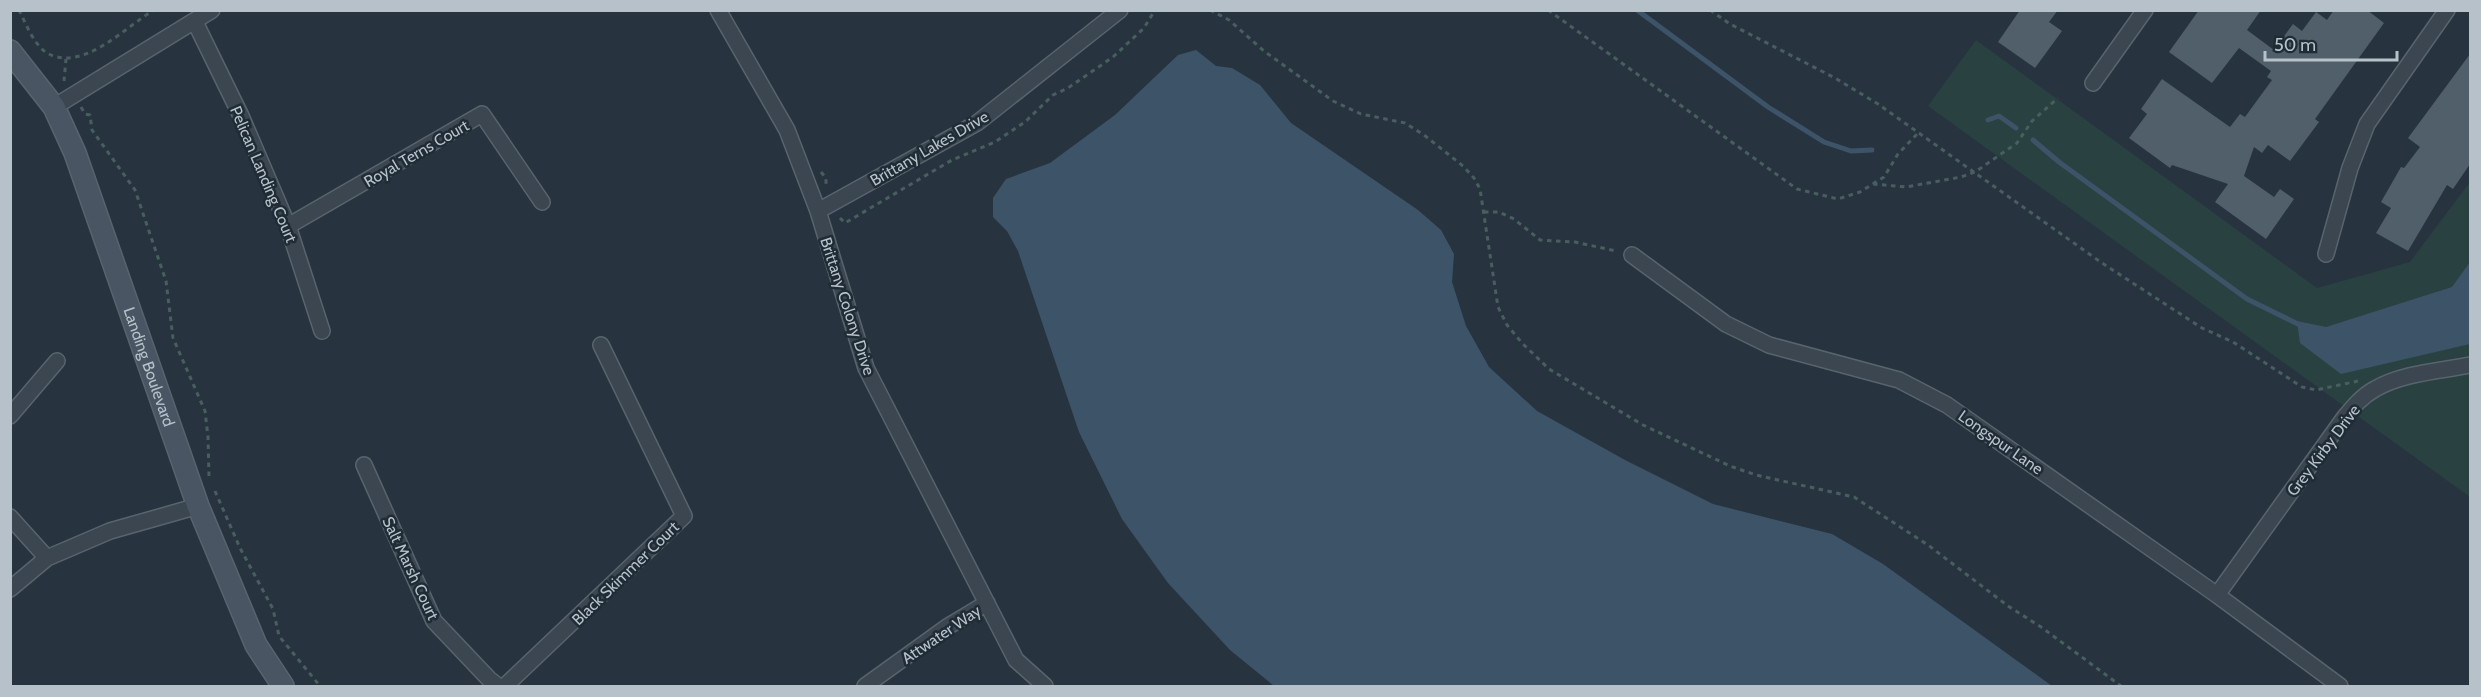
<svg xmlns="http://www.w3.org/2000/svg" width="2481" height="697" font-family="Cabin,sans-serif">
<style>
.green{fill:#294141}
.water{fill:#3d5468}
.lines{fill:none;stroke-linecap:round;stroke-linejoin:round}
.stream{stroke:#3d5468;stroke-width:5}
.building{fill:#505f6a}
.street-casing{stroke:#58646d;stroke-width:18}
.secondary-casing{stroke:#58646d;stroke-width:24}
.path{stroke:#495e5f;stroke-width:3;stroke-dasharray:4.5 4.5;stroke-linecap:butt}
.street{stroke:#3b4650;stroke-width:15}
.secondary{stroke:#495562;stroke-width:21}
.labels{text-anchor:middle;stroke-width:5;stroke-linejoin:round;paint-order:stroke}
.street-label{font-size:16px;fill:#b7c1ca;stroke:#1f2b35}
</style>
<rect width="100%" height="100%" fill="#273440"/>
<path class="green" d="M1976 40 2317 288 2410 262 2470 182V497L1928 106Z"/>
<path class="water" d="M1196 50 1216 66 1232 68 1260 85 1291 123 1418 210 1441 230 1454 254 1452 282 1466 326 1489 367 1537 411 1625 460 1713 504 1832 534 1883 564 2052 686H1274L1230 650 1168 583 1122 519 1079 432 1018 251 1007 231 993 217V198L1006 179 1050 163 1115 115 1178 55Z
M2470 262V344L2341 374 2300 343 2297 321 2326 327 2452 287Z"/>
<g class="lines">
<path class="stream" d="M1637 10 1768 107 1824 142 1851 151 1872 150
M1988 120 1999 116 2016 128
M2033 140 2059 162 2247 299 2302 326"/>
</g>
<path class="building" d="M2020 10H2058L2049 22 2062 31 2035 68 1998 42Z
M2199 10H2261L2247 30 2274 50 2293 24 2302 31 2316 12 2327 20 2334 10H2367L2384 23 2315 119 2319 122 2290 161 2268 145 2262 153 2254 147 2244 176 2274 197 2280 189 2294 199 2266 239 2215 202 2228 184 2172 165 2170 168 2129 138 2147 114 2141 109 2162 79 2230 127 2240 114 2245 117 2272 80 2267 77 2271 71 2239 48 2212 83 2169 52Z
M2470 54V164L2453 189 2447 185 2408 251 2376 233 2391 208 2381 202 2401 167 2404 168 2420 147 2408 138Z"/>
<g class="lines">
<defs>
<path id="street" d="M718 10 787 130 818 211 866 368 1016 660 1045 686
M195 22 241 116 288 226 322 331
M2093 83 2145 10
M54 107 212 10
M818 211 977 123 1120 10
M288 226 482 114 542 202
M2326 254 2350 168 2367 124 2447 10
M1632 255 1726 324 1769 345 1899 380 1947 405 2217 595 2340 686
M10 416 57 361
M364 465 434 621 489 679 498 686
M10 517 47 558
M10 589 47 558 110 531 198 506
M2217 595 2344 418C2353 407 2362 396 2375 389 2402 373 2440 371 2470 365
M505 686 684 516 601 345
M865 686 947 627 987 603"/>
<g id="secondary">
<path id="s1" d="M10 51 54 107 75 153 198 506 256 645 283 686"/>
</g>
</defs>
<use href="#street" class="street-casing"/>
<use href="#secondary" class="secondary-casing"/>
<path class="path" d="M19 10C26 24 34 45 47 53 83 73 125 27 154 10
M1210 10 1229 20 1264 51 1333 101 1361 114 1405 123 1424 135 1463 166 1474 178 1480 189 1498 307 1507 325 1522 343 1549 369 1643 425 1730 466 1756 475 1854 497 1928 545 2008 606 2041 627 2121 686
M1548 10 1797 189 1838 199 1860 192 1884 177 1898 154 1919 132
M1710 10 1730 24 1835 78 1878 104 2102 263 2202 328 2233 342 2302 387 2316 390 2358 381
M64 81 66 59
M81 107 85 114 90 115 92 130 135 190 166 281 173 338 205 411 208 437 209 477
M821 172 826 178V184
M1873 184 1906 187 1961 177 1975 172 2017 143 2032 121 2058 98
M1484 212H1499L1514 219 1540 240 1575 242 1616 251
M840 218 845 223 952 160 995 142 1025 122 1053 95 1068 88 1113 57 1144 28 1155 10
M215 491 240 548 273 609 279 636 320 686"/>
<use href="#street" class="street"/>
<use href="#secondary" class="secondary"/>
</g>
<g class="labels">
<g class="street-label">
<text transform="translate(929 148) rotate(-30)" y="6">Brittany Lakes Drive</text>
<text transform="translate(416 153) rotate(-30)" y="6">Royal Terns Court</text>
<text transform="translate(264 174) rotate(67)" y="6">Pelican Landing Court</text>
<text transform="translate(848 306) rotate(72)" y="6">Brittany Colony Drive</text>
<text dy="6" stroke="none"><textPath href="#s1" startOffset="348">Landing Boulevard</textPath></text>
<text transform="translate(2001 442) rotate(35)" y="6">Longspur Lane</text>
<text transform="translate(2323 450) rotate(-53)" y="6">Grey Kirby Drive</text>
<text transform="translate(411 568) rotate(65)" y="6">Salt Marsh Court</text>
<text transform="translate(625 573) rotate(-44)" y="6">Black Skimmer Court</text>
<text transform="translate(941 634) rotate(-34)" y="6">Attwater Way</text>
</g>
</g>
<rect width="2481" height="697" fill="none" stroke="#b7c1ca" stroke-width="24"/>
<path d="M2265 51v9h132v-9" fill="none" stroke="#b7c1ca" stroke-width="3"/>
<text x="2274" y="51" font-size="18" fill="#b7c1ca" stroke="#1f2b35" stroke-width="4.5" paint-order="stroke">50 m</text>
</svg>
